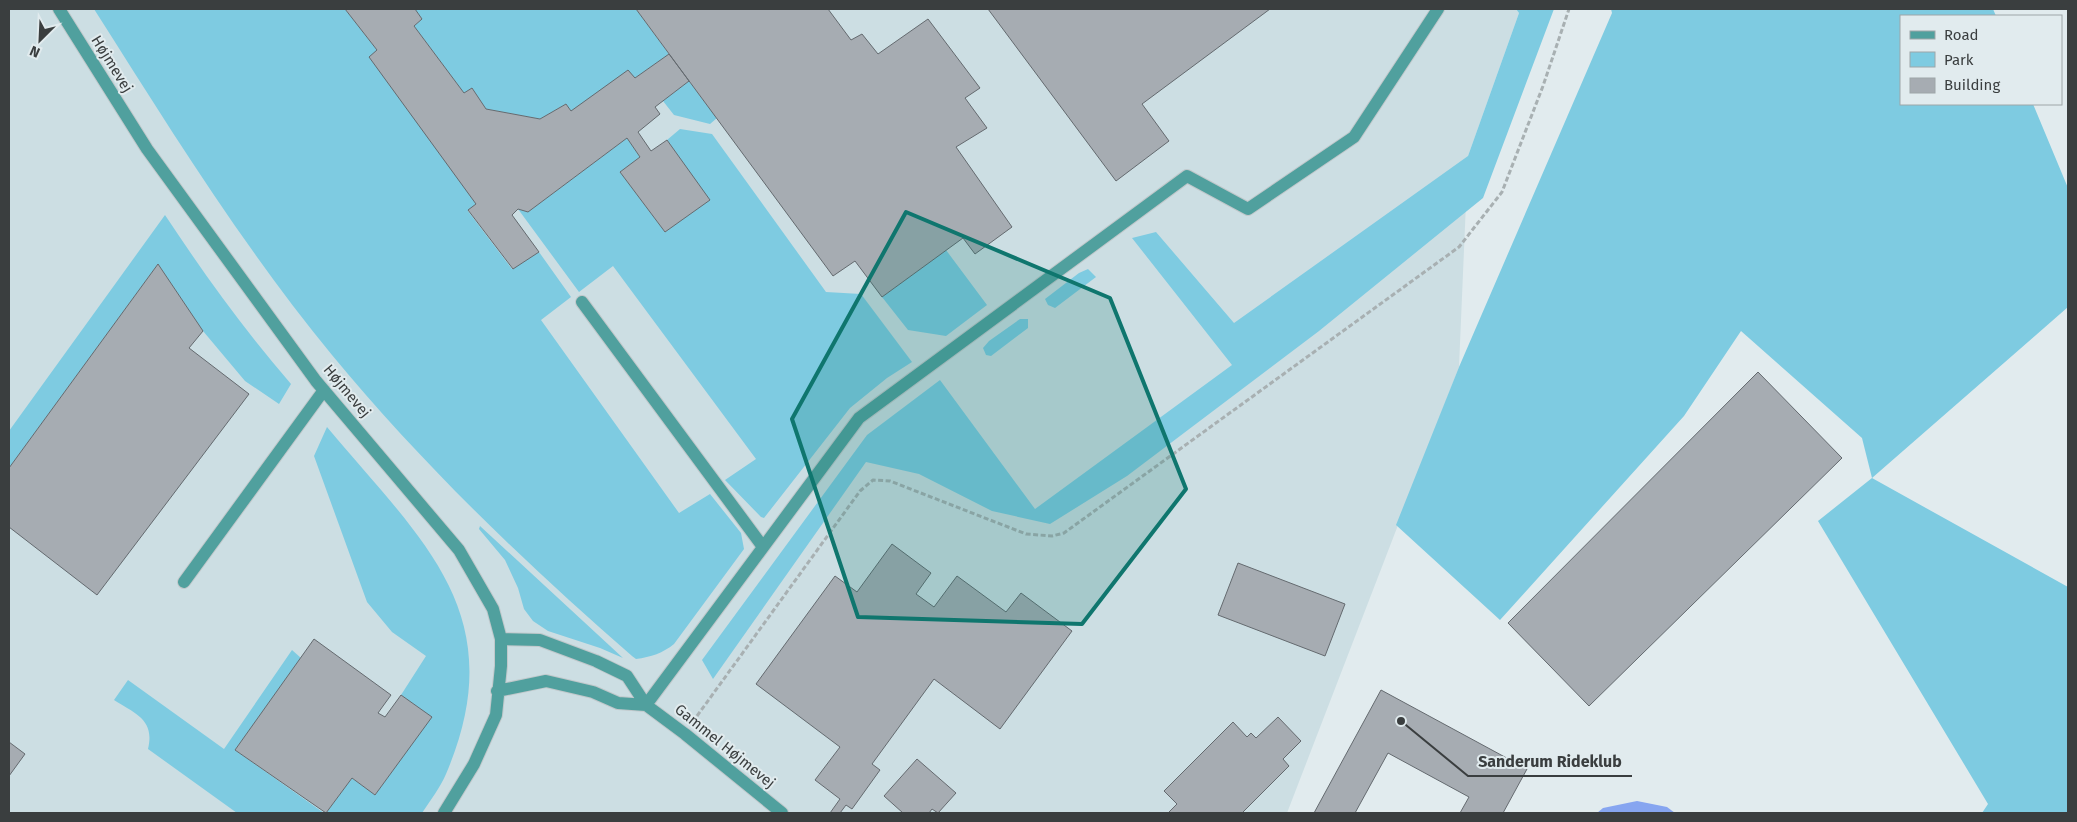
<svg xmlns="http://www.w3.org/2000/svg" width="2077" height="822" font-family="'Fira Sans',sans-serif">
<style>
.built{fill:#ccdee3}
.green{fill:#7ecbe1}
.water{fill:#86a5f0}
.building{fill:#a6acb2;stroke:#646a6f}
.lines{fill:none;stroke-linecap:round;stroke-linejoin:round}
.minor-casing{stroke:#c0c8cb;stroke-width:14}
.path{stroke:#a8b0b2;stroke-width:3;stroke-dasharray:5 2.5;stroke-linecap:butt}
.minor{stroke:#50a09e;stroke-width:12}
.marked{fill:#0f766e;fill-opacity:0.2;stroke:#0f766e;stroke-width:4;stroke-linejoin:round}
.labels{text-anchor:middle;stroke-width:4;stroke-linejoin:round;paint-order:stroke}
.street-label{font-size:15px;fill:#3a3e3f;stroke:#e1ebee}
.leader{fill:none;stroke:#3a3e3f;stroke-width:2}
.callout-dot{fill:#3a3e3f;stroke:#e1ebee;stroke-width:2}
.callout-label{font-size:16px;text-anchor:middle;font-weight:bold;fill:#3a3e3f;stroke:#e1ebee;stroke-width:4;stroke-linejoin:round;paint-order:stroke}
</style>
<rect width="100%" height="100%" fill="#e1ebee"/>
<path class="built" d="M9 9H1516L1519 13 1468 156 1459 367 1287 813H9Z"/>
<path class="green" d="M94 9H345L377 50 476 204 468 211 512 269 539 252 571 297 541 320 679 513 710 494 741 533 744 549 674 644C663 653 651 657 636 659L632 656C525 563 423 465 332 355 243 247 169 127 94 9Z
M415 9H636L669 54 635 78 571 111 566 104 540 119 486 109 472 88 464 93 414 26 422 19Z
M1516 9H1554L1483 198 1319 331 1127 476 1050 524 992 511 919 474 866 462 713 679 702 660 867 435 940 380 1035 509 1232 365 1132 238 1156 232 1234 323 1468 156 1519 13Z
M1611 9H1993L1996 16H1901V104H2033L2068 188V307L1872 478 2068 587V813H1982L1988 804 1818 521 1872 478 1862 438 1741 331 1684 416 1500 620 1396 525 1459 367 1612 13Z
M689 81 717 118 710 124 674 115 663 101Z
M680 129 712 134 826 292 861 294 912 362 887 378 850 408 764 518 761 517 725 480 756 459 613 266 579 292 518 209 528 212 627 138 640 157 620 172 665 232 709 200 667 140Z
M165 215C204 274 245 331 291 384L279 404 245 381 203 331 158 264 9 468V431Z
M946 250 987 305 946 336 908 330 882 297Z
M1088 269 1096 277 1055 308 1048 305 1045 299 1079 273Z
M1020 319H1028V328L991 356 986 355 983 348 989 341Z
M327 427C422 541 514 614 446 774 440 788 430 801 422 813H326L352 778 375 795 431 717 401 695 426 656 392 632 367 602 314 456Z
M480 526 623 658 600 648 548 631 533 621 524 609 518 588 505 560 479 529Z
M292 650 301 658 235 750 324 813H237L148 749C155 720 136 714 114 700L128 680 224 749Z"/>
<path class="water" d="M1637 801 1667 807 1675 813H1597L1603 808Z"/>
<path class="building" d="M345 9H415L422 19 414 26 464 93 472 88 486 109 540 119 566 104 571 111 628 70 635 78 669 54 689 81 655 107 660 114 638 132 651 151 667 140 710 200 665 232 620 172 640 157 627 138 528 212 518 209 512 215 539 252 513 269 468 210 476 204 369 57 377 50Z
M636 9H828L851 40 862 34 878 54 928 19 980 88 965 98 987 128 956 147 1012 227 975 254 963 238 882 297 855 261 833 276Z
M988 9H1270L1142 104 1169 141 1116 181Z
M158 264 203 331 189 348 249 394 97 595 9 527V468Z
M1758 372 1842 458 1589 706 1508 623Z
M892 544 931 573 916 594 934 607 957 576 1006 612 1021 593 1072 631 1000 729 934 679 872 764 880 770 852 809 846 805 840 813H830L840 799 815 780 840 747 756 684 835 576 857 592Z
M1238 563 1345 604 1325 656 1218 615Z
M314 639 391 695 378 713 385 717 401 695 432 717 375 795 352 778 326 813 235 750Z
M1381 690 1527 769 1503 813H1460L1469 797 1388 753 1355 813H1314Z
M1278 717 1301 741 1283 759 1289 766 1242 813H1168L1177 804 1164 791 1233 722 1247 737 1251 733 1256 738Z
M9 742 25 754 9 776Z
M917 759 956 793 938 813 932 809 929 813H903L884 796Z"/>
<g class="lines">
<defs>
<path id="minor" d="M59 9 147 149 316 381 459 550 493 609 501 639V666L496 715 474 764 444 813
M582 302 763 547
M184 582 324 390
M501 639 540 640 596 661 627 676 646 705 685 734 782 813
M497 691 546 681 593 692 618 703 646 705
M646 705 859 418 1187 176 1248 209 1354 137 1438 9"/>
</defs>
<use href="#minor" class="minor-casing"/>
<path class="path" d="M697 716 860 491 873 480 890 481 1026 534 1052 536 1064 533 1459 247 1502 192 1543 86 1569 9"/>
<use href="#minor" class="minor"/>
</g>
<path class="marked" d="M906 212 1110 298 1186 489 1082 624 858 617 792 419Z"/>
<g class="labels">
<g class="street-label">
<text transform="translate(112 64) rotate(58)" y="5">Højmevej</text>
<text transform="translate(347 391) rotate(50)" y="5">Højmevej</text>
<text transform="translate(725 746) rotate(39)" y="5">Gammel Højmevej</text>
</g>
</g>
<path class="leader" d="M1401 721L1468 776H1632"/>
<circle class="callout-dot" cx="1401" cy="721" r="5"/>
<g class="callout-label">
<text x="1550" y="767">Sanderum Rideklub</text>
</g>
<rect width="2077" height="822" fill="none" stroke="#3a3e3f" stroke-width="20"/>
<rect x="1900" y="15" width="162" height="90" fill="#e1ebee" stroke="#9ea6a8"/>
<rect x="1910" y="31" width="25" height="8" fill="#50a09e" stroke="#9ea6a8"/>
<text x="1944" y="40" font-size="15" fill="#3a3e3f">Road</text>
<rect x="1910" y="52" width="25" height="15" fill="#7ecbe1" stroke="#9ea6a8"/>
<text x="1944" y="65" font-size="15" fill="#3a3e3f">Park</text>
<rect x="1910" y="78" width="25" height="15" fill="#a6acb2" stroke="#9ea6a8"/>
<text x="1944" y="90" font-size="15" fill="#3a3e3f">Building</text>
<g transform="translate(40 40) rotate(204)" stroke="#e1ebee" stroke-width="4" paint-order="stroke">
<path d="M0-4L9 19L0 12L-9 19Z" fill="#3a3e3f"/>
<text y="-8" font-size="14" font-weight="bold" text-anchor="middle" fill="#3a3e3f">N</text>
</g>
</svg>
